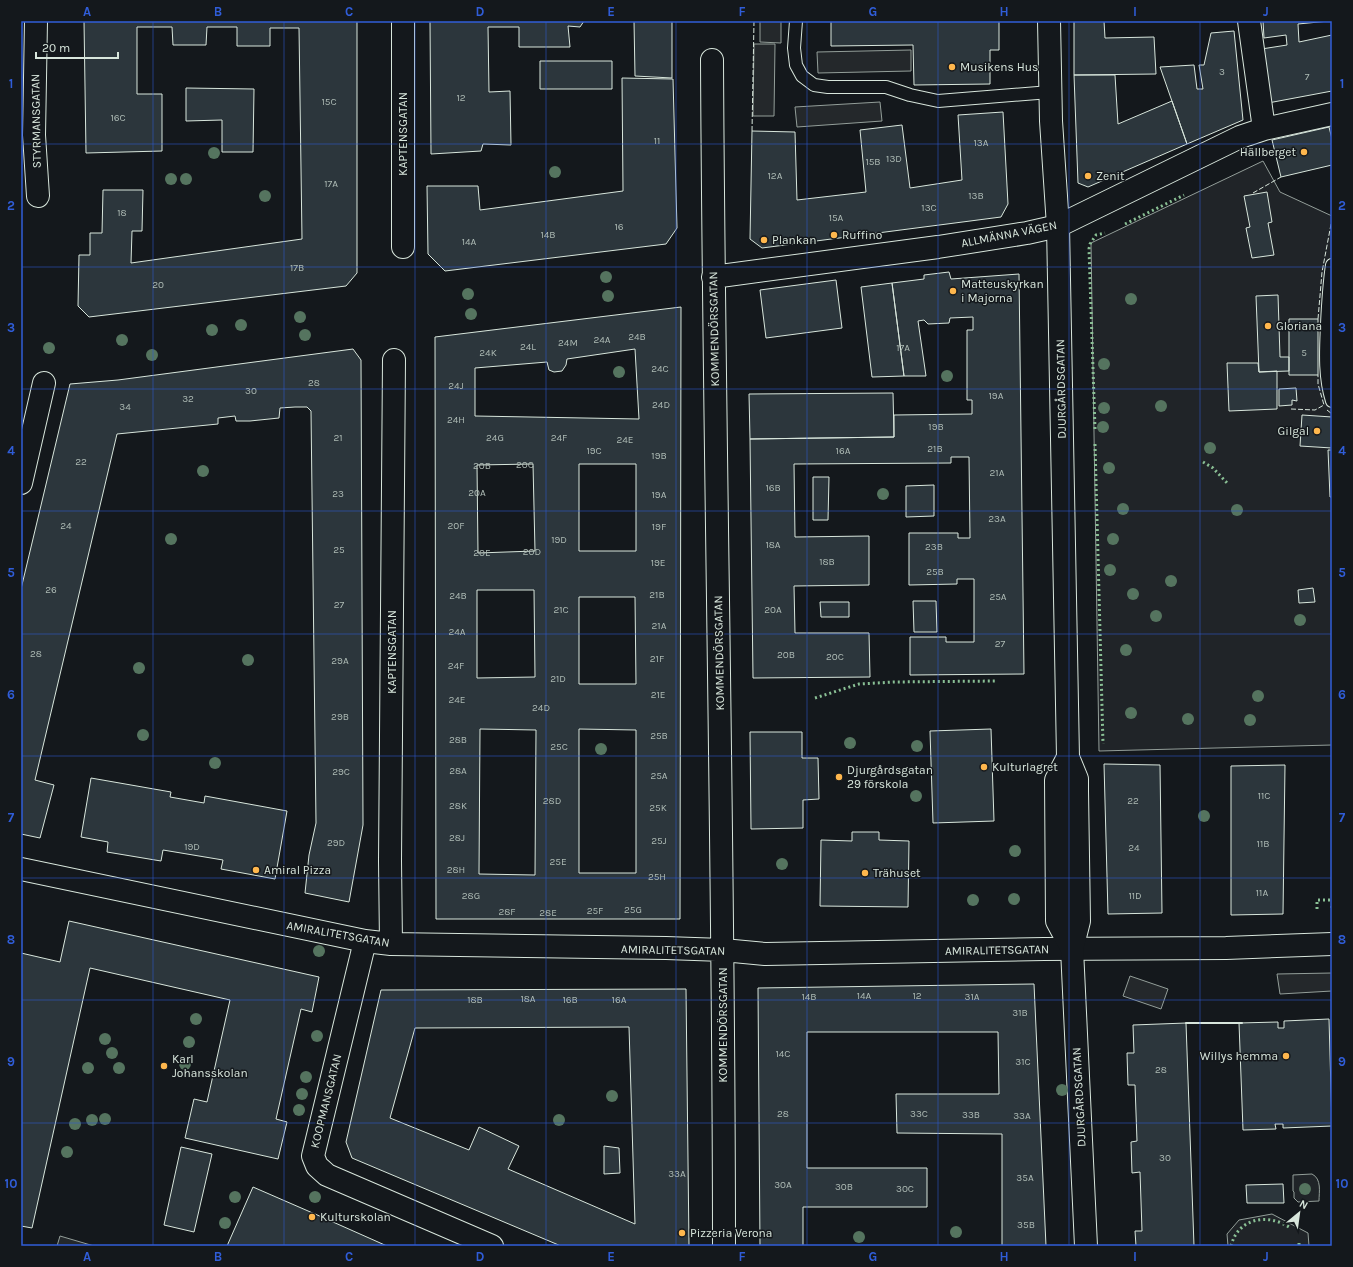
<svg xmlns="http://www.w3.org/2000/svg" width="1353" height="1267" font-family="Karla,sans-serif">
<style>
.green{fill:#202428;stroke:#939e99}
.parking{fill:#24282b;stroke:#939e99}
.building{fill:#2c363c;stroke:#d8e6dc;fill-rule:evenodd}
.lines{fill:none;stroke-linecap:round;stroke-linejoin:round}
.service-casing{stroke:#d8e6dc;stroke-width:14}
.minor-casing{stroke:#d8e6dc;stroke-width:24}
.tertiary-casing{stroke:#d8e6dc;stroke-width:24}
.service{stroke:#14181c;stroke-width:12}
.minor{stroke:#14181c;stroke-width:22}
.tertiary{stroke:#14181c;stroke-width:22}
.hedge{stroke:#8ac095;stroke-width:3;stroke-dasharray:2 3;stroke-linecap:butt}
.fence{stroke:#d8e6dc;stroke-width:1;stroke-dasharray:5 2;stroke-linecap:butt}
.wall{stroke:#d8e6dc;stroke-width:2}
.tree{fill:#55745f}
.grid{fill:none;stroke:#305dd8;stroke-width:1;stroke-opacity:0.55}
.poi-dot{fill:#ffb74d;stroke:#14181c;stroke-width:1.5}
.labels{text-anchor:middle;stroke-width:3;stroke-linejoin:round;paint-order:stroke}
.number-label{font-size:10px;fill:#adbab4}
.poi-label{font-size:12px;fill:#d8e6dc;stroke:#14181c;text-anchor:start}
.street-label{font-size:12px;fill:#d8e6dc;stroke:#14181c}
.neatline{fill:none;stroke:#305dd8;stroke-width:1.5}
.grid-label{font-size:13px;text-anchor:middle;font-weight:bold;fill:#305dd8}
</style>
<rect width="100%" height="100%" fill="#14181c"/>
<path class="green" d="M1263 161 1280 192 1332 216V745L1099 751 1091 243Z
M1312 1174C1322 1179 1319 1192 1319 1201L1298 1202 1294 1198V1192L1293 1191V1175Z
M1272 1214 1308 1233 1309 1246H1228L1227 1234 1239 1220Z"/>
<path class="parking" d="M760 21H781V43L760 42Z
M754 44H775L774 116H753Z
M911 50V71L818 73 817 52Z
M880 102 882 121 797 127 795 107Z
M1332 973V991L1280 994 1277 974Z
M1130 976 1168 989 1161 1009 1123 996Z
M60 1236 94 1246H57Z"/>
<path class="building" d="M84 21H357V273L346 286 89 317 78 306 79 255H90V233H102L103 190H143L142 231H132L131 263 302 239 299 28H270V46H237V27H207L206 45H173L172 27H137V94H162V151L86 153Z
M430 21H584L580 27 568 26 570 47H519V27H488L489 92 510 91 511 145 483 144 481 151 431 154Z
M634 21H672V78L635 76Z
M831 21H999V50H990V84L914 85 913 45 831 46Z
M1074 21H1104L1105 38 1154 37 1156 74 1074 75Z
M1263 21H1329L1298 24 1299 42 1332 35V91L1268 103 1255 50 1287 45 1286 35 1264 38Z
M1234 31 1243 120 1187 144 1160 67 1194 65 1197 89H1203L1199 65H1204L1211 33Z
M540 61H612V89H540Z
M1074 75H1115L1118 124 1172 101 1187 144 1088 187 1078 183Z
M622 78 673 79 677 228 666 244 445 271 428 254 427 186H478L480 210 623 191Z
M186 88 254 89 253 152H222V120L186 121Z
M1003 112 1008 204 1001 217 762 248 750 239 752 131 795 132 797 200 866 192 860 130 902 125 910 188 962 180 958 115Z
M1329 127 1332 139V165L1281 177 1272 140Z
M1267 192 1272 222 1268 223 1274 255 1252 258 1246 228 1250 227 1244 196Z
M949 272 951 279 1019 274 1024 674 910 675V637H946V642H974V579H957V584L909 585V533H958V538H970L969 457H951V463L794 464 795 537 869 536V585L794 586 795 633H869L870 677 753 678 750 439 894 437V415L972 414V400H967V330H973V317L950 318 949 323 928 324 924 320 918 321 926 376H904L892 283 924 279V275Z
M836 280 842 328 766 338 760 290Z
M892 283 904 376 872 377 861 287Z
M1278 295 1280 357H1289V371L1259 372 1256 296Z
M681 307 680 919H436L435 337ZM635 349 639 419 475 416V368L547 362 549 370 554 372 562 371 566 365 567 359ZM533 464 535 551 478 553 477 465ZM579 464H636V551H579ZM477 590H534L535 677 477 678ZM579 597H635L636 684H579ZM480 729 536 730 535 875 479 874ZM579 729 636 730V873H579Z
M1289 319H1318V375H1289Z
M353 349 361 360 363 825 349 902 305 893 309 855 316 823 311 411 307 407H295L280 408 279 418 250 421H236L235 416 218 418V424L117 434 35 780 54 785 40 838 21 834V589L70 384 118 380Z
M1227 363H1258L1259 372 1277 371V409L1229 411Z
M1296 388 1297 401 1292 400V405L1279 406V389Z
M893 393 894 437 750 439 749 394Z
M1302 415 1332 417V448L1300 446Z
M1328 450H1332V497H1330Z
M813 477H829L828 520H813Z
M934 485V516L906 517V486Z
M1313 588 1315 602 1299 603 1298 590Z
M913 601H936L937 632H914Z
M820 602H849V617H821Z
M991 729 994 821 933 823 930 731Z
M750 732H802V758H818L819 799 803 800V828L751 829Z
M1104 764 1160 765 1162 913 1108 914Z
M1285 765 1283 914 1231 915V766Z
M91 778 171 792 170 797 204 803 205 796 287 811 275 879 221 869 223 860 163 850 161 861 107 852 108 842 81 837Z
M852 832H879V840L909 841 908 907 820 906 821 840 852 841Z
M69 921 319 977 312 1012 301 1009 276 1119 287 1122 278 1159 185 1138 194 1099 207 1102 230 1000 90 968 32 1228 21 1226V953L60 962Z
M1034 984 1046 1246H1002V1134L897 1133 896 1094H999L998 1032H807V1168H927V1207H803V1246H760L758 988Z
M686 989 689 1246H561L352 1158 346 1142 381 990ZM629 1027 635 1224 508 1169 519 1146 479 1127 469 1150 390 1118 415 1028Z
M1329 1019 1332 1126 1283 1128V1124H1275L1276 1129 1243 1130 1239 1023 1278 1022V1028H1284V1021Z
M1186 1023 1194 1246H1136L1135 1231H1142L1140 1172 1132 1173 1131 1142 1137 1141 1135 1085H1128L1127 1053H1134L1133 1025Z
M604 1146 619 1148 620 1173 604 1174Z
M181 1147 212 1154 194 1232 164 1225Z
M1283 1184 1284 1203H1247L1246 1185Z
M253 1187 315 1214 387 1246H227Z"/>
<g class="lines">
<defs>
<path id="service" d="M796 21 794 48 796 65 802 76 814 85 828 87H886L910 95 938 101 1050 92
M1332 265C1329 285 1328 304 1327 324 1326 349 1324 376 1332 401"/>
<path id="minor" d="M36 21 34 135 38 196
M403 21V247
M1249 21 1264 129
M712 60C714 455 724 851 724 1246
M713 277 938 247 1027 233 1058 226 1240 137 1264 129 1332 114
M21 483 44 383
M21 869 365 941 391 944 666 948 723 950 765 954 1044 949 1226 948 1332 944
M365 941 313 1156 317 1166 327 1175 492 1246
M391 944 390 861 394 360"/>
<path id="tertiary" d="M1049 21 1051 121 1058 226 1068 757 1077 779V791L1079 921 1072 949 1086 1246
M1068 757 1056 780 1057 921 1072 949"/>
</defs>
<use href="#service" class="service-casing"/>
<use href="#minor" class="minor-casing"/>
<use href="#tertiary" class="tertiary-casing"/>
<use href="#service" class="service"/>
<use href="#minor" class="minor"/>
<use href="#tertiary" class="tertiary"/>
<path class="hedge" d="M1125 224 1184 195
M1095 429 1089 249 1090 244 1096 235 1105 233
M1095 444 1103 744
M1203 462 1213 468 1228 484
M815 698 859 684 894 682 996 681
M1332 906V909
M1317 909V900H1332
M1299 1243V1246
M1231 1246C1238 1218 1267 1213 1289 1227"/>
<path class="fence" d="M752 131 754 21
M1253 193 1281 177
M1318 319 1322 272 1332 219
M1291 409 1315 410 1324 405 1318 384V375
M1327 410 1332 414"/>
<path class="wall" d="M1186 1023H1242"/>
</g>
<g class="tree">
<circle cx="214" cy="153" r="6"/>
<circle cx="555" cy="172" r="6"/>
<circle cx="171" cy="179" r="6"/>
<circle cx="186" cy="179" r="6"/>
<circle cx="265" cy="196" r="6"/>
<circle cx="606" cy="277" r="6"/>
<circle cx="468" cy="294" r="6"/>
<circle cx="608" cy="296" r="6"/>
<circle cx="1131" cy="299" r="6"/>
<circle cx="471" cy="314" r="6"/>
<circle cx="300" cy="317" r="6"/>
<circle cx="241" cy="325" r="6"/>
<circle cx="212" cy="330" r="6"/>
<circle cx="305" cy="335" r="6"/>
<circle cx="122" cy="340" r="6"/>
<circle cx="49" cy="348" r="6"/>
<circle cx="152" cy="355" r="6"/>
<circle cx="1104" cy="364" r="6"/>
<circle cx="619" cy="372" r="6"/>
<circle cx="947" cy="376" r="6"/>
<circle cx="1161" cy="406" r="6"/>
<circle cx="1104" cy="408" r="6"/>
<circle cx="1103" cy="427" r="6"/>
<circle cx="1210" cy="448" r="6"/>
<circle cx="1109" cy="468" r="6"/>
<circle cx="203" cy="471" r="6"/>
<circle cx="883" cy="494" r="6"/>
<circle cx="1123" cy="509" r="6"/>
<circle cx="1237" cy="510" r="6"/>
<circle cx="171" cy="539" r="6"/>
<circle cx="1113" cy="539" r="6"/>
<circle cx="1110" cy="570" r="6"/>
<circle cx="1171" cy="581" r="6"/>
<circle cx="1133" cy="594" r="6"/>
<circle cx="1156" cy="616" r="6"/>
<circle cx="1300" cy="620" r="6"/>
<circle cx="1126" cy="650" r="6"/>
<circle cx="248" cy="660" r="6"/>
<circle cx="139" cy="668" r="6"/>
<circle cx="1258" cy="696" r="6"/>
<circle cx="1131" cy="713" r="6"/>
<circle cx="1188" cy="719" r="6"/>
<circle cx="1250" cy="720" r="6"/>
<circle cx="143" cy="735" r="6"/>
<circle cx="850" cy="743" r="6"/>
<circle cx="917" cy="746" r="6"/>
<circle cx="601" cy="749" r="6"/>
<circle cx="215" cy="763" r="6"/>
<circle cx="916" cy="796" r="6"/>
<circle cx="1204" cy="816" r="6"/>
<circle cx="1015" cy="851" r="6"/>
<circle cx="782" cy="864" r="6"/>
<circle cx="1014" cy="899" r="6"/>
<circle cx="973" cy="900" r="6"/>
<circle cx="319" cy="951" r="6"/>
<circle cx="196" cy="1019" r="6"/>
<circle cx="317" cy="1036" r="6"/>
<circle cx="105" cy="1039" r="6"/>
<circle cx="189" cy="1042" r="6"/>
<circle cx="112" cy="1053" r="6"/>
<circle cx="185" cy="1064" r="6"/>
<circle cx="88" cy="1068" r="6"/>
<circle cx="119" cy="1068" r="6"/>
<circle cx="306" cy="1077" r="6"/>
<circle cx="1062" cy="1090" r="6"/>
<circle cx="302" cy="1094" r="6"/>
<circle cx="612" cy="1096" r="6"/>
<circle cx="299" cy="1110" r="6"/>
<circle cx="105" cy="1119" r="6"/>
<circle cx="92" cy="1120" r="6"/>
<circle cx="559" cy="1120" r="6"/>
<circle cx="75" cy="1124" r="6"/>
<circle cx="67" cy="1152" r="6"/>
<circle cx="1305" cy="1189" r="6"/>
<circle cx="235" cy="1197" r="6"/>
<circle cx="315" cy="1197" r="6"/>
<circle cx="225" cy="1223" r="6"/>
<circle cx="956" cy="1232" r="6"/>
<circle cx="859" cy="1237" r="6"/>
</g>
<path class="grid" d="M153 21V1246M284 21V1246M415 21V1246M546 21V1246M676 21V1246M807 21V1246M938 21V1246M1069 21V1246M1200 21V1246M21 144H1332M21 267H1332M21 389H1332M21 511H1332M21 634H1332M21 756H1332M21 878H1332M21 1000H1332M21 1123H1332"/>
<g class="poi-dot">
<circle cx="952" cy="67" r="4"/>
<circle cx="1304" cy="152" r="4"/>
<circle cx="1088" cy="176" r="4"/>
<circle cx="834" cy="235" r="4"/>
<circle cx="764" cy="240" r="4"/>
<circle cx="953" cy="291" r="4"/>
<circle cx="1268" cy="326" r="4"/>
<circle cx="1317" cy="431" r="4"/>
<circle cx="984" cy="767" r="4"/>
<circle cx="839" cy="777" r="4"/>
<circle cx="256" cy="870" r="4"/>
<circle cx="865" cy="873" r="4"/>
<circle cx="1286" cy="1056" r="4"/>
<circle cx="164" cy="1066" r="4"/>
<circle cx="312" cy="1217" r="4"/>
<circle cx="682" cy="1233" r="4"/>
</g>
<g class="labels">
<g class="number-label">
<text x="1222" y="75">3</text>
<text x="1307" y="80">7</text>
<text x="461" y="101">12</text>
<text x="329" y="105">15C</text>
<text x="118" y="121">16C</text>
<text x="657" y="144">11</text>
<text x="981" y="146">13A</text>
<text x="894" y="162">13D</text>
<text x="873" y="165">15B</text>
<text x="775" y="179">12A</text>
<text x="331" y="187">17A</text>
<text x="976" y="199">13B</text>
<text x="929" y="211">13C</text>
<text x="122" y="216">18</text>
<text x="836" y="221">15A</text>
<text x="619" y="230">16</text>
<text x="548" y="238">14B</text>
<text x="469" y="245">14A</text>
<text x="297" y="271">17B</text>
<text x="158" y="288">20</text>
<text x="637" y="340">24B</text>
<text x="602" y="343">24A</text>
<text x="568" y="346">24M</text>
<text x="528" y="350">24L</text>
<text x="903" y="351">17A</text>
<text x="488" y="356">24K</text>
<text x="1304" y="356">5</text>
<text x="660" y="372">24C</text>
<text x="314" y="386">28</text>
<text x="456" y="389">24J</text>
<text x="251" y="394">30</text>
<text x="996" y="399">19A</text>
<text x="188" y="402">32</text>
<text x="661" y="408">24D</text>
<text x="125" y="410">34</text>
<text x="456" y="423">24H</text>
<text x="936" y="430">19B</text>
<text x="338" y="441">21</text>
<text x="495" y="441">24G</text>
<text x="559" y="441">24F</text>
<text x="625" y="443">24E</text>
<text x="935" y="452">21B</text>
<text x="594" y="454">19C</text>
<text x="843" y="454">16A</text>
<text x="659" y="459">19B</text>
<text x="81" y="465">22</text>
<text x="525" y="468">20C</text>
<text x="482" y="469">20B</text>
<text x="997" y="476">21A</text>
<text x="773" y="491">16B</text>
<text x="477" y="496">20A</text>
<text x="338" y="497">23</text>
<text x="659" y="498">19A</text>
<text x="997" y="522">23A</text>
<text x="66" y="529">24</text>
<text x="456" y="529">20F</text>
<text x="659" y="530">19F</text>
<text x="559" y="543">19D</text>
<text x="773" y="548">18A</text>
<text x="934" y="550">23B</text>
<text x="339" y="553">25</text>
<text x="532" y="555">20D</text>
<text x="482" y="556">20E</text>
<text x="827" y="565">18B</text>
<text x="658" y="566">19E</text>
<text x="935" y="575">25B</text>
<text x="51" y="593">26</text>
<text x="657" y="598">21B</text>
<text x="458" y="599">24B</text>
<text x="998" y="600">25A</text>
<text x="339" y="608">27</text>
<text x="561" y="613">21C</text>
<text x="773" y="613">20A</text>
<text x="659" y="629">21A</text>
<text x="457" y="635">24A</text>
<text x="1000" y="647">27</text>
<text x="36" y="657">28</text>
<text x="786" y="658">20B</text>
<text x="835" y="660">20C</text>
<text x="657" y="662">21F</text>
<text x="340" y="664">29A</text>
<text x="456" y="669">24F</text>
<text x="558" y="682">21D</text>
<text x="658" y="698">21E</text>
<text x="457" y="703">24E</text>
<text x="541" y="711">24D</text>
<text x="340" y="720">29B</text>
<text x="659" y="739">25B</text>
<text x="458" y="743">28B</text>
<text x="559" y="750">25C</text>
<text x="458" y="774">28A</text>
<text x="341" y="775">29C</text>
<text x="659" y="779">25A</text>
<text x="1264" y="799">11C</text>
<text x="552" y="804">28D</text>
<text x="1133" y="804">22</text>
<text x="458" y="809">28K</text>
<text x="658" y="811">25K</text>
<text x="457" y="841">28J</text>
<text x="659" y="844">25J</text>
<text x="336" y="846">29D</text>
<text x="1263" y="847">11B</text>
<text x="192" y="850">19D</text>
<text x="1134" y="851">24</text>
<text x="558" y="865">25E</text>
<text x="456" y="873">28H</text>
<text x="657" y="880">25H</text>
<text x="1262" y="896">11A</text>
<text x="471" y="899">28G</text>
<text x="1135" y="899">11D</text>
<text x="633" y="913">25G</text>
<text x="595" y="914">25F</text>
<text x="507" y="915">28F</text>
<text x="548" y="916">28E</text>
<text x="864" y="999">14A</text>
<text x="917" y="999">12</text>
<text x="809" y="1000">14B</text>
<text x="972" y="1000">31A</text>
<text x="528" y="1002">18A</text>
<text x="475" y="1003">18B</text>
<text x="570" y="1003">16B</text>
<text x="619" y="1003">16A</text>
<text x="1020" y="1016">31B</text>
<text x="783" y="1057">14C</text>
<text x="1023" y="1065">31C</text>
<text x="1161" y="1073">28</text>
<text x="783" y="1117">28</text>
<text x="919" y="1117">33C</text>
<text x="971" y="1118">33B</text>
<text x="1022" y="1119">33A</text>
<text x="1165" y="1161">30</text>
<text x="677" y="1177">33A</text>
<text x="1025" y="1181">35A</text>
<text x="783" y="1188">30A</text>
<text x="844" y="1190">30B</text>
<text x="905" y="1192">30C</text>
<text x="1026" y="1228">35B</text>
</g>
<g class="poi-label">
<text x="960" y="71">Musikens Hus</text>
<text x="1296" y="156" text-anchor="end">Hällberget</text>
<text x="1096" y="180">Zenit</text>
<text x="842" y="239">Ruffino</text>
<text x="772" y="244">Plankan</text>
<text x="961" y="288">Matteuskyrkan<tspan x="961" dy="14">i Majorna</tspan></text>
<text x="1276" y="330">Gloriana</text>
<text x="1309" y="435" text-anchor="end">Gilgal</text>
<text x="992" y="771">Kulturlagret</text>
<text x="847" y="774">Djurgårdsgatan<tspan x="847" dy="14">29 förskola</tspan></text>
<text x="264" y="874">Amiral Pizza</text>
<text x="873" y="877">Trähuset</text>
<text x="1278" y="1060" text-anchor="end">Willys hemma</text>
<text x="172" y="1063">Karl<tspan x="172" dy="14">Johansskolan</tspan></text>
<text x="320" y="1221">Kulturskolan</text>
<text x="690" y="1237">Pizzeria Verona</text>
</g>
<g class="street-label">
<text transform="translate(36 121) rotate(-91)" y="4">STYRMANSGATAN</text>
<text transform="translate(403 134) rotate(-90)" y="4">KAPTENSGATAN</text>
<text transform="translate(1009 234) rotate(-11)" y="4">ALLMÄNNA VÄGEN</text>
<text transform="translate(714 329) rotate(-91)" y="4">KOMMENDÖRSGATAN</text>
<text transform="translate(1061 389) rotate(-91)" y="4">DJURGÅRDSGATAN</text>
<text transform="translate(392 652) rotate(-90)" y="4">KAPTENSGATAN</text>
<text transform="translate(719 653) rotate(-91)" y="4">KOMMENDÖRSGATAN</text>
<text transform="translate(338 934) rotate(10)" y="4">AMIRALITETSGATAN</text>
<text transform="translate(673 950) rotate(1)" y="4">AMIRALITETSGATAN</text>
<text transform="translate(997 950) rotate(-1)" y="4">AMIRALITETSGATAN</text>
<text transform="translate(723 1025) rotate(-90)" y="4">KOMMENDÖRSGATAN</text>
<text transform="translate(1079 1097) rotate(-93)" y="4">DJURGÅRDSGATAN</text>
<text transform="translate(326 1101) rotate(-76)" y="4">KOOPMANSGATAN</text>
</g>
</g>
<rect width="1353" height="1267" fill="none" stroke="#14181c" stroke-width="44"/>
<g transform="translate(1299 1213) rotate(29)" stroke="#14181c" stroke-width="3" paint-order="stroke">
<path d="M0-3L7 15L0 10L-7 15Z" fill="#d8e6dc"/>
<text y="-6" font-size="11" font-weight="bold" text-anchor="middle" fill="#d8e6dc">N</text>
</g>
<path d="M36 52v6h82v-6" fill="none" stroke="#d8e6dc" stroke-width="2"/>
<text x="42" y="52" font-size="12" fill="#d8e6dc" stroke="#14181c" stroke-width="3" paint-order="stroke">20 m</text>
<rect x="22" y="22" width="1309" height="1223" class="neatline"/>
<g class="grid-label">
<text x="87" y="16">A</text>
<text x="218" y="16">B</text>
<text x="349" y="16">C</text>
<text x="480" y="16">D</text>
<text x="611" y="16">E</text>
<text x="742" y="16">F</text>
<text x="873" y="16">G</text>
<text x="1004" y="16">H</text>
<text x="1135" y="16">I</text>
<text x="1266" y="16">J</text>
<text x="11" y="88">1</text>
<text x="1342" y="88">1</text>
<text x="11" y="210">2</text>
<text x="1342" y="210">2</text>
<text x="11" y="332">3</text>
<text x="1342" y="332">3</text>
<text x="11" y="455">4</text>
<text x="1342" y="455">4</text>
<text x="11" y="577">5</text>
<text x="1342" y="577">5</text>
<text x="11" y="699">6</text>
<text x="1342" y="699">6</text>
<text x="11" y="822">7</text>
<text x="1342" y="822">7</text>
<text x="11" y="944">8</text>
<text x="1342" y="944">8</text>
<text x="11" y="1066">9</text>
<text x="1342" y="1066">9</text>
<text x="11" y="1188">10</text>
<text x="1342" y="1188">10</text>
<text x="87" y="1261">A</text>
<text x="218" y="1261">B</text>
<text x="349" y="1261">C</text>
<text x="480" y="1261">D</text>
<text x="611" y="1261">E</text>
<text x="742" y="1261">F</text>
<text x="873" y="1261">G</text>
<text x="1004" y="1261">H</text>
<text x="1135" y="1261">I</text>
<text x="1266" y="1261">J</text>
</g>
</svg>
